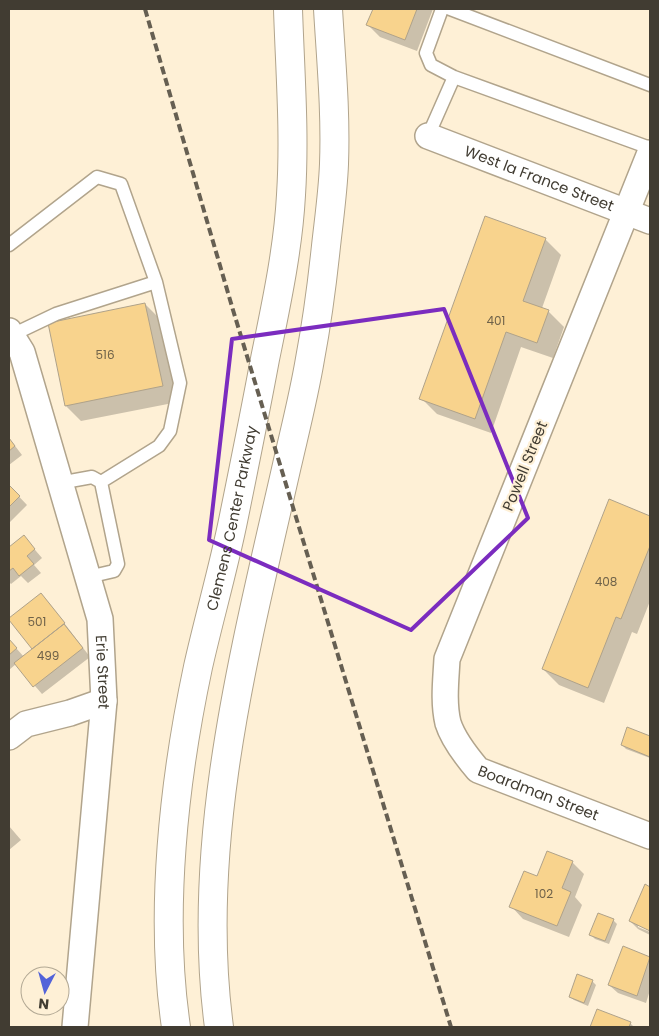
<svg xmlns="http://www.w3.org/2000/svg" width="659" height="1036" font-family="Poppins,sans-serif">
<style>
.shadow{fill:#0003}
.building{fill:#f8d38d;stroke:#afa28a}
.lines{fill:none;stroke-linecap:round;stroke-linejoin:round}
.service-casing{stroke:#b1a48c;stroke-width:15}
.minor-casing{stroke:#b1a48c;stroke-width:28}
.primary-casing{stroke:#b1a48c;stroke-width:30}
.service{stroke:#fff;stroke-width:12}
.minor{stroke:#fff;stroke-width:25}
.primary{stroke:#fff;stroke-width:28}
.rail{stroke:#665f52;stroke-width:4;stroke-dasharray:8 4;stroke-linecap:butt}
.marked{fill:none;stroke:#7b2cbf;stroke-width:4;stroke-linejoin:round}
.labels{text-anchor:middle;stroke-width:4.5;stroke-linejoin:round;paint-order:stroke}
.number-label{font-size:12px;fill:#6f6249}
.street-label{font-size:15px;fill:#413c32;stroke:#fef0d6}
</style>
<rect width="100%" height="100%" fill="#fef0d6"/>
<path class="shadow" d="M374 9H433L417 51 380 37 368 25Z
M545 239 561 255 542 308 548 311 564 327 553 358 521 347 491 433 437 414 421 398Z
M145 304 161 320 178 402 81 421 66 406Z
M9 438 22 455 9 465Z
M9 486 27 505 9 523Z
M610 501 650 517V601L637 634 632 632 604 703 559 685 543 669Z
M24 537 42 558 34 565 41 573 28 583 21 576 11 584 9 582V549Z
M41 594 49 603 90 657 42 694 16 664 9 670V640L24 657 34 650Z
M628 729 650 737V758L626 749 622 745Z
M9 826 21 840 9 850Z
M572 862 584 874 575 897 582 905 569 937 523 919 511 906 538 877Z
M645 886 650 888V929L638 924V927L650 932V935L638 929 630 921Z
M613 920 617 924 609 944 595 939 591 935Z
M623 948 650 958V990L646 1003 618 993 609 985Z
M592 981 596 985 588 1006 574 1000 570 997Z
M598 1010 630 1023 634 1027H591Z"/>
<path class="building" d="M373 9H417L405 40 366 25Z
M485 216 546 238 523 301 549 310 537 343 506 332 475 419 419 399Z
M145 303 163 386 65 406 48 323Z
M9 438 15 446 9 451Z
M9 485 20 496 9 507Z
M609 499 650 516V546L621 619 616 617 588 688 542 669Z
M24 535 35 549 27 556 34 564 19 576 13 568 9 571V547Z
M41 593 65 623 32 649 9 620V618Z
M64 624 83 648 33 687 14 663Z
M9 639 17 648 9 655Z
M627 727 650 736V757L621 745Z
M547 851 573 861 562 888 571 892 557 926 509 907 524 871 537 876Z
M645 884 650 887V931L629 921Z
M598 913 614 919 605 941 589 935Z
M623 946 650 957 637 996 608 985Z
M577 974 593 980 584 1003 569 997Z
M597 1009 631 1022 629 1027H590Z"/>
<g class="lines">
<defs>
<path id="service" d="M442 9 426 53 431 65 454 77 650 148
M450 9 650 85
M428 136 454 77
M9 245 97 177 121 184 156 282
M12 335 56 314 156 282 180 383 170 431 159 446 101 482
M59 483 92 477 101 482 118 564 114 571 88 577"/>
<g id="minor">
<path id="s1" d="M428 136 650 221"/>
<path id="s2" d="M650 153 447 659C446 679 443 702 448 723 453 739 467 757 478 770L650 836"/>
<path id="s3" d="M9 331 22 352 100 619 104 701 75 1027"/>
<path d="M9 737 26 724 70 713 104 701"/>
</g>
<g id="primary">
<path id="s4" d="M176 1027C159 913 174 780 198 667 209 618 223 570 233 521 244 467 255 413 265 359 276 305 288 250 291 195 295 133 290 71 288 9"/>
<path d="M219 1027C194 841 246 646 287 465 295 430 304 395 310 359 317 322 322 284 326 246 329 219 333 191 334 164 336 112 331 60 328 9"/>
</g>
</defs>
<use href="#service" class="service-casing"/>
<use href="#minor" class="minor-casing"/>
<use href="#primary" class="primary-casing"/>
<use href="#service" class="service"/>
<use href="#minor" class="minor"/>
<use href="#primary" class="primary"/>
<path class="rail" d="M145 9 233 310 451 1027"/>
</g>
<path class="marked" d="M444 309 528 518 411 630 209 540 232 339Z"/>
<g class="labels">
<g class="number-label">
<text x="496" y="325">401</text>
<text x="105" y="359">516</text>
<text x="606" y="586">408</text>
<text x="37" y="626">501</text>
<text x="48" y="660">499</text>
<text x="544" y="898">102</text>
</g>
<g class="street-label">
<text dy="5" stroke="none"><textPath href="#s1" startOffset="119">West la France Street</textPath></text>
<text transform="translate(525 466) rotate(-68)" y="5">Powell Street</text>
<text dy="5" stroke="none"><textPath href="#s4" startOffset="515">Clemens Center Parkway</textPath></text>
<text dy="5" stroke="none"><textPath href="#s3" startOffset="356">Erie Street</textPath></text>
<text dy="5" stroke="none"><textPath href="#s2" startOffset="730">Boardman Street</textPath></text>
</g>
</g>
<rect width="659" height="1036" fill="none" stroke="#413c32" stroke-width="20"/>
<g transform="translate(45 991) rotate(186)"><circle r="24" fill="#fef0d6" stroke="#b2a894"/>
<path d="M0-4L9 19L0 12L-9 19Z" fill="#5363d9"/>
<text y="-8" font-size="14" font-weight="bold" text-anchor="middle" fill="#413c32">N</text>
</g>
</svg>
